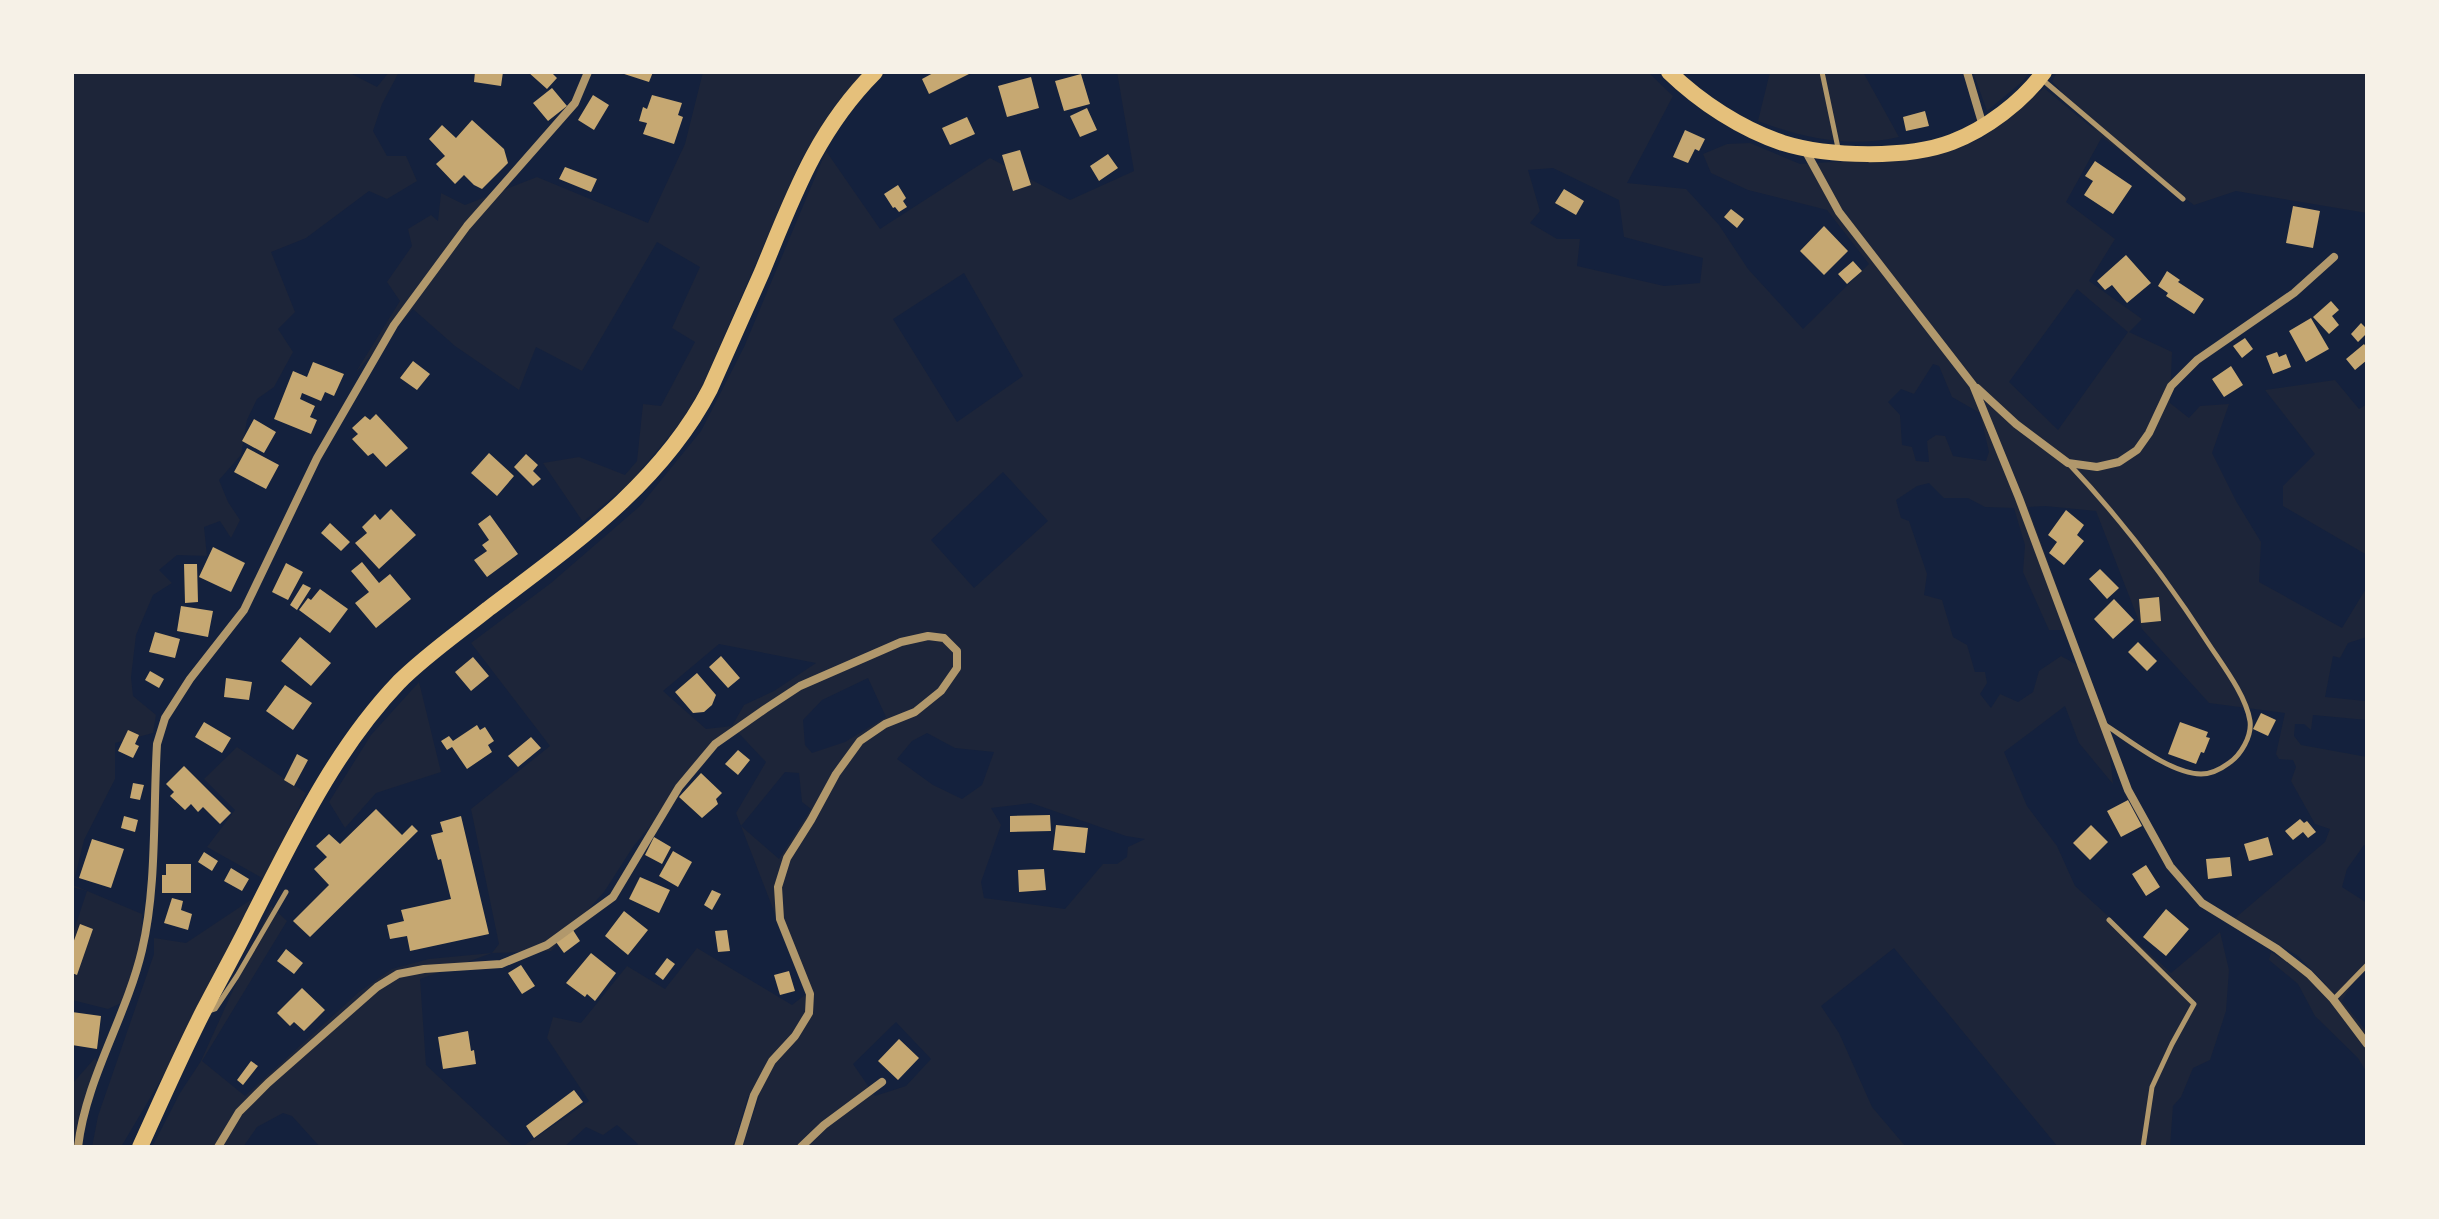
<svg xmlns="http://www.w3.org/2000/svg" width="2439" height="1219" font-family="Inter,sans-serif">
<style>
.green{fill:#1d2539;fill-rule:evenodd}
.building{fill:#c6a872}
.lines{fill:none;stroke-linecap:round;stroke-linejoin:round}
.service{stroke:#b1986c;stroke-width:5}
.minor{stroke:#b1986c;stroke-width:8}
.secondary{stroke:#e5c07b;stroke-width:16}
</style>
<rect width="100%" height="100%" fill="#14213d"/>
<path class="green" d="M72 72H348L377 87 389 72H399L382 104 373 131 387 156H406L417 181 387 199 369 191 306 238 271 252 295 312 278 329 293 352 274 387 257 399 247 420 241 455 219 480 228 502 240 520 231 538 220 521 204 527 207 556 177 555 159 570 172 583 153 595 136 635 131 677 133 696 156 715 153 733 115 743V779L84 840 73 885 142 914 141 962 128 1000 108 1009 72 1000V936L87 891 72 887Z
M703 72H864L834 107 801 160 703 385 682 421 630 483 583 522 543 463 579 457 625 475 637 461 643 404 661 406 695 342 672 328 700 267 657 242 582 371 536 347 519 390 455 346 413 309 356 372 400 301 387 282 412 246 408 229 431 215 438 221 441 193 465 205 537 177 648 223 685 144Z
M1117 72H1648L1673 96 1627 183 1686 189 1719 225 1748 269 1803 329 1869 264 1827 210 1748 190 1711 173 1703 154 1727 144 1750 143 1800 164 1932 156 1981 139 2044 88 2096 131 2052 81 2057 72H2367V213L2236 191 2194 205 2102 137 2066 202 2115 239 2089 281 2142 319 2129 332 2172 352 2170 403 2189 418 2200 406 2229 404 2212 453 2236 501 2261 542 2259 582 2342 628 2367 587V637L2348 643 2340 658 2333 656 2325 697 2365 701 2367 697V720L2313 715 2311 730 2304 724H2295L2294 736 2301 745 2367 757V847L2364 845 2347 869 2342 887 2367 903V959L2342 1001 2367 1032V1073L2358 1058 2315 1016 2298 984 2269 960 2271 952 2328 987 2298 956 2234 919 2325 842 2330 829 2315 824 2291 781 2296 767 2293 760 2279 759 2276 754 2285 713 2209 703 2142 629 2096 511 2045 506 2028 507 2073 630H2049L2023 572 2025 545 2014 508 1985 507 1968 498H1944L1929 483 1917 486 1896 500 1901 518 1909 521 1927 574 1924 595 1942 600 1953 637 1967 645 1975 672H1985L1987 683 1980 694 1991 708 2000 694 2018 702 2033 692 2039 671 2061 656 2088 671 2106 719 2113 784 2079 743 2065 706 2004 752 2027 806 2057 846 2075 886 2171 973 2220 932 2229 970 2226 1011 2210 1060 2193 1068 2181 1097 2173 1106 2170 1147H2058L1894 948 1821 1006 1839 1033 1872 1107 1906 1147H742L759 1097 748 1096 733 1147H636L638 1144 617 1125 603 1135 586 1127 564 1147H522L589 1101 547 1038 553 1017 581 1023 627 966 665 989 697 948 792 1005 806 994 736 813 766 762 732 726 633 847 604 892 551 951 492 953 420 979 426 1065 514 1147H320L292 1116 283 1113 257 1127 243 1147H152L180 1093 201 1061 271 906 287 921 202 1061 245 1096 359 992 392 969 429 959 492 953 499 944 471 809 550 746 471 643 551 583 640 506 701 431 744 347 826 151 880 229 990 158 1070 200 1134 171ZM1553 168 1619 200 1624 237 1703 258 1700 283 1664 286 1577 266 1580 239H1557L1530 223 1540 211 1528 170ZM964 273 1023 376 957 422 893 319ZM2077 289 2128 332 2058 430 2009 382ZM1933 364 1939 366 1952 397 1980 413 1989 452 1986 461 1953 456 1945 436 1936 435 1927 441 1929 462 1916 461 1912 447 1902 445 1900 415 1888 402 1901 389 1914 394ZM1003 472 1048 521 974 588 931 540ZM719 644 816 663 774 691 744 705 732 726 706 729 663 691ZM868 678 886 717 845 742 812 753 805 745 803 720 822 700ZM927 733 955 748 994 752 982 785 962 799 933 785 897 759 912 741ZM785 772 799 773 802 802 811 809 779 859 741 826ZM1031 803 1126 836 1145 839 1128 847 1127 857 1117 864H1103L1065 909 984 898 981 882 1001 825 991 808ZM896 1022 931 1059 906 1086 875 1096 853 1064Z
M1770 72H1863L1899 137C1850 148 1805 139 1758 121Z
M1973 72H2030L2022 82 1987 111Z
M2335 380 2359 409 2367 404V555L2283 506V486L2315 454 2265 390Z
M419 682 441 772 376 793 345 828 329 802 371 735Z
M237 747 306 793 264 879 207 847 235 810 204 779Z
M252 899 175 1056 121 1147H92L98 1116 154 954V938L186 943Z
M95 1058 102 1070 82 1123 78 1147H72V1084Z"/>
<path class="building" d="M475 72H503L501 86 474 82Z
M528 72H551L557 78 547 89Z
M618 72H653L649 82Z
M935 72H973L929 94 922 79Z
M1081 74 1090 104 1064 111 1055 81Z
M1031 77 1039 108 1007 117 998 86Z
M552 88 567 106 548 121 533 103Z
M593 95 609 105 594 130 578 120Z
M652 95 682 103 678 115 683 117 674 144 643 134 647 123 639 121 643 107 647 109Z
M1087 108 1097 130 1080 137 1070 116Z
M1925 111 1929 126 1906 131 1903 117Z
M967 117 975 134 950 145 942 128Z
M472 120 504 149 508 163 482 189 474 185 464 175 455 184 436 164 445 156 429 139 442 125 456 138Z
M1685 130 1705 139 1699 151 1695 149 1688 163 1673 157Z
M1020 150 1031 185 1013 191 1002 155Z
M1108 154 1118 168 1099 181 1090 166Z
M2095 161 2132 186 2113 214 2084 195 2093 181 2085 176Z
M565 167 597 179 591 192 559 179Z
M898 185 906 198 903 201 907 207 899 212 895 207 893 208 884 194Z
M1564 189 1584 201 1576 215 1555 203Z
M2293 206 2320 211 2313 248 2286 243Z
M1731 209 1744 219 1737 228 1724 217Z
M1824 226 1848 251 1824 275 1800 251Z
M2126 255 2151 283 2127 303 2112 285 2105 290 2097 281Z
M1853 261 1862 271 1847 284 1838 274Z
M2167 271 2180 280 2178 282 2204 299 2194 314 2166 296 2168 293 2158 286Z
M2331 301 2339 310 2332 316 2339 325 2329 334 2313 317Z
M2311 318 2329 349 2306 362 2289 331Z
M2361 323 2367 329V333L2358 342 2351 334Z
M2245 338 2253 349 2242 358 2233 346Z
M2364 344 2367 348V360L2355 370 2346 359Z
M2277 352 2279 357 2286 354 2291 367 2273 374 2266 356Z
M413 361 430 374 417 390 400 378Z
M313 362 344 374 334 396 325 392 321 401 302 393 300 399 315 406 310 417 317 420 311 434 274 419 293 371 307 377Z
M2231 366 2243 385 2224 397 2212 379Z
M376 414 408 448 386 467 373 453 368 456 352 439 358 434 352 428 365 416 370 420Z
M254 419 276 432 264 453 242 441Z
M247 448 279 465 266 489 234 472Z
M489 453 514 476 497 496 471 473Z
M526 454 538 465 533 471 541 479 533 486 514 467Z
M391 509 416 535 379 569 355 543 367 533 362 527 375 514 380 520Z
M2066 510 2084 525 2077 535 2084 541 2064 565 2049 553 2057 542 2048 535Z
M490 515 518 554 487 577 474 560 487 551 482 545 489 540 478 524Z
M330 523 350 542 341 551 321 533Z
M213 547 245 563 231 592 199 577Z
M362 562 379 583 390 574 411 599 376 628 355 603 369 592 351 571Z
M286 563 303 572 288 600 272 592Z
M184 564H197L198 602 185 603Z
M2100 569 2119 588 2107 599 2089 579Z
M303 584 311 588 297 610 290 605Z
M320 589 348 609 330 633 299 610 308 598 311 600Z
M2159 597 2161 621 2141 623 2139 599Z
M2114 599 2134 620 2113 639 2094 619Z
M181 606 213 611 208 637 177 631Z
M155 632 180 639 175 658 149 652Z
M300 637 331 663 311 686 281 661Z
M2138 642 2157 661 2147 671 2128 652Z
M721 656 740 678 728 688 709 667Z
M473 657 489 676 471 691 455 672Z
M150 671 164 679 159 688 145 680Z
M697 673 716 695 712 705 704 712 693 713 675 692Z
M226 678 252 682 249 700 224 697Z
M285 685 312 703 293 730 266 711Z
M2261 713 2276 720 2268 736 2253 729Z
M204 722 231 738 222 753 195 737Z
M2180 722 2208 732 2206 737 2210 738 2204 753 2201 752 2196 764 2168 754Z
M477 725 480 730 485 727 494 741 488 745 492 752 467 769 452 747 447 750 441 741 449 736 453 741Z
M128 730 139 735 135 744 139 746 133 758 118 751Z
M531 737 541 748 518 767 508 756Z
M738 750 750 760 738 775 725 764Z
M297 754 308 760 294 786 284 780Z
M184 766 231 813 220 824 203 807 198 812 191 804 185 810 170 796 174 792 166 784Z
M701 773 722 793 716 799 718 804 702 818 679 797Z
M133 783 144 785 140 800 130 798Z
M2128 800 2142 826 2121 837 2107 811Z
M376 809 402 835 412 825 418 831 310 937 293 921 329 885 314 869 327 857 316 846 329 834 340 844Z
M1050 815 1051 831 1010 832V816Z
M124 816 138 820 135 832 121 828Z
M461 816 489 934 410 951 407 936 390 939 387 925 404 921 401 910 451 899 441 859 438 860 431 835 443 832 440 822Z
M2300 819 2304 823 2307 821 2316 832 2308 838 2303 832 2293 840 2285 831Z
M1056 825 1088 828 1085 853 1053 850Z
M2091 825 2108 842 2090 860 2073 843Z
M654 837 671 847 662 864 645 855Z
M2268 837 2273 855 2249 861 2244 844Z
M92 839 124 849 111 888 79 878Z
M673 851 692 862 678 887 659 876Z
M204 852 218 861 212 871 198 862Z
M2230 857 2232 876 2208 879 2206 859Z
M166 864H191V893H162V875H166Z
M2146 865 2160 887 2146 896 2132 874Z
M231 868 249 879 242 891 224 881Z
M1044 869 1046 890 1019 892 1018 870Z
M640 877 670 890 659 913 629 899Z
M712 890 721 894 712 910 704 905Z
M172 898 183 901 181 910 192 914 188 930 164 923Z
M2166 909 2189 929 2166 956 2143 937Z
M624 911 648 930 628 955 605 936Z
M80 924 93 929 77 975 72 973V946Z
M573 930 580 941 564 953 556 942Z
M727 930 730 951 718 952 715 931Z
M286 949 303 963 294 974 277 961Z
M591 953 616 973 595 1001 587 994 585 997 566 983Z
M667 958 675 964 663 980 655 974Z
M521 965 535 986 522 994 508 973Z
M789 971 795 991 780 995 774 975Z
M302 988 325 1010 304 1031 294 1022 290 1026 277 1013Z
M72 1012 101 1016 97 1049 72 1045Z
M468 1031 471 1051 474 1050 476 1064 443 1069 438 1037Z
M899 1039 919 1058 898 1080 878 1061Z
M251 1061 258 1066 243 1085 237 1080Z
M574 1090 583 1102 534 1138 526 1126Z"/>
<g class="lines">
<path class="service" d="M1822 72 1838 148
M2044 81 2183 199
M2069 464C2122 520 2168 581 2210 646 2224 667 2246 696 2250 721 2252 736 2241 755 2229 763 2221 769 2211 774 2201 774 2171 774 2129 740 2104 724
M2109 920 2194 1004 2172 1044 2152 1087 2143 1147
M2334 999 2367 965
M206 1012 215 1009 237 976 286 892"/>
<path class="minor" d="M1967 72 1983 126
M1805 150 1839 212 1973 385 2019 498 2128 790 2170 866 2202 903 2277 949 2309 974 2333 999 2367 1044
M1977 388 2016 424 2068 463 2097 467 2119 462 2137 450 2149 433 2171 386 2197 360 2294 293 2334 257
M78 1147C86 1078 126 1018 142 950 157 887 153 810 157 744L165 718 190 679 244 610 317 458 394 325 467 226 575 103 588 72
M218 1147 239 1112 268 1083 377 987 398 974 424 969 501 964 547 945 613 897 679 787 715 744 765 709 800 686 901 642 928 636 944 638 957 651V668L941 691 915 712 885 724 860 741 836 774 811 820 787 858 778 887 780 919 810 994 809 1013 795 1036 772 1061 754 1095 738 1147
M801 1147 824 1125 882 1082"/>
<path class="secondary" d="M1669 72C1700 102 1741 129 1783 143 1828 157 1908 159 1952 142 1986 129 2022 102 2044 72
M140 1147C161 1101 181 1055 204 1010 220 979 237 949 252 918 294 836 334 750 399 682 426 655 458 633 488 609 571 546 661 484 710 389 727 350 745 311 762 272 793 197 816 131 875 72"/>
</g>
<rect width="2439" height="1219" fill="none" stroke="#f6f1e7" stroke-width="148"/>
</svg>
